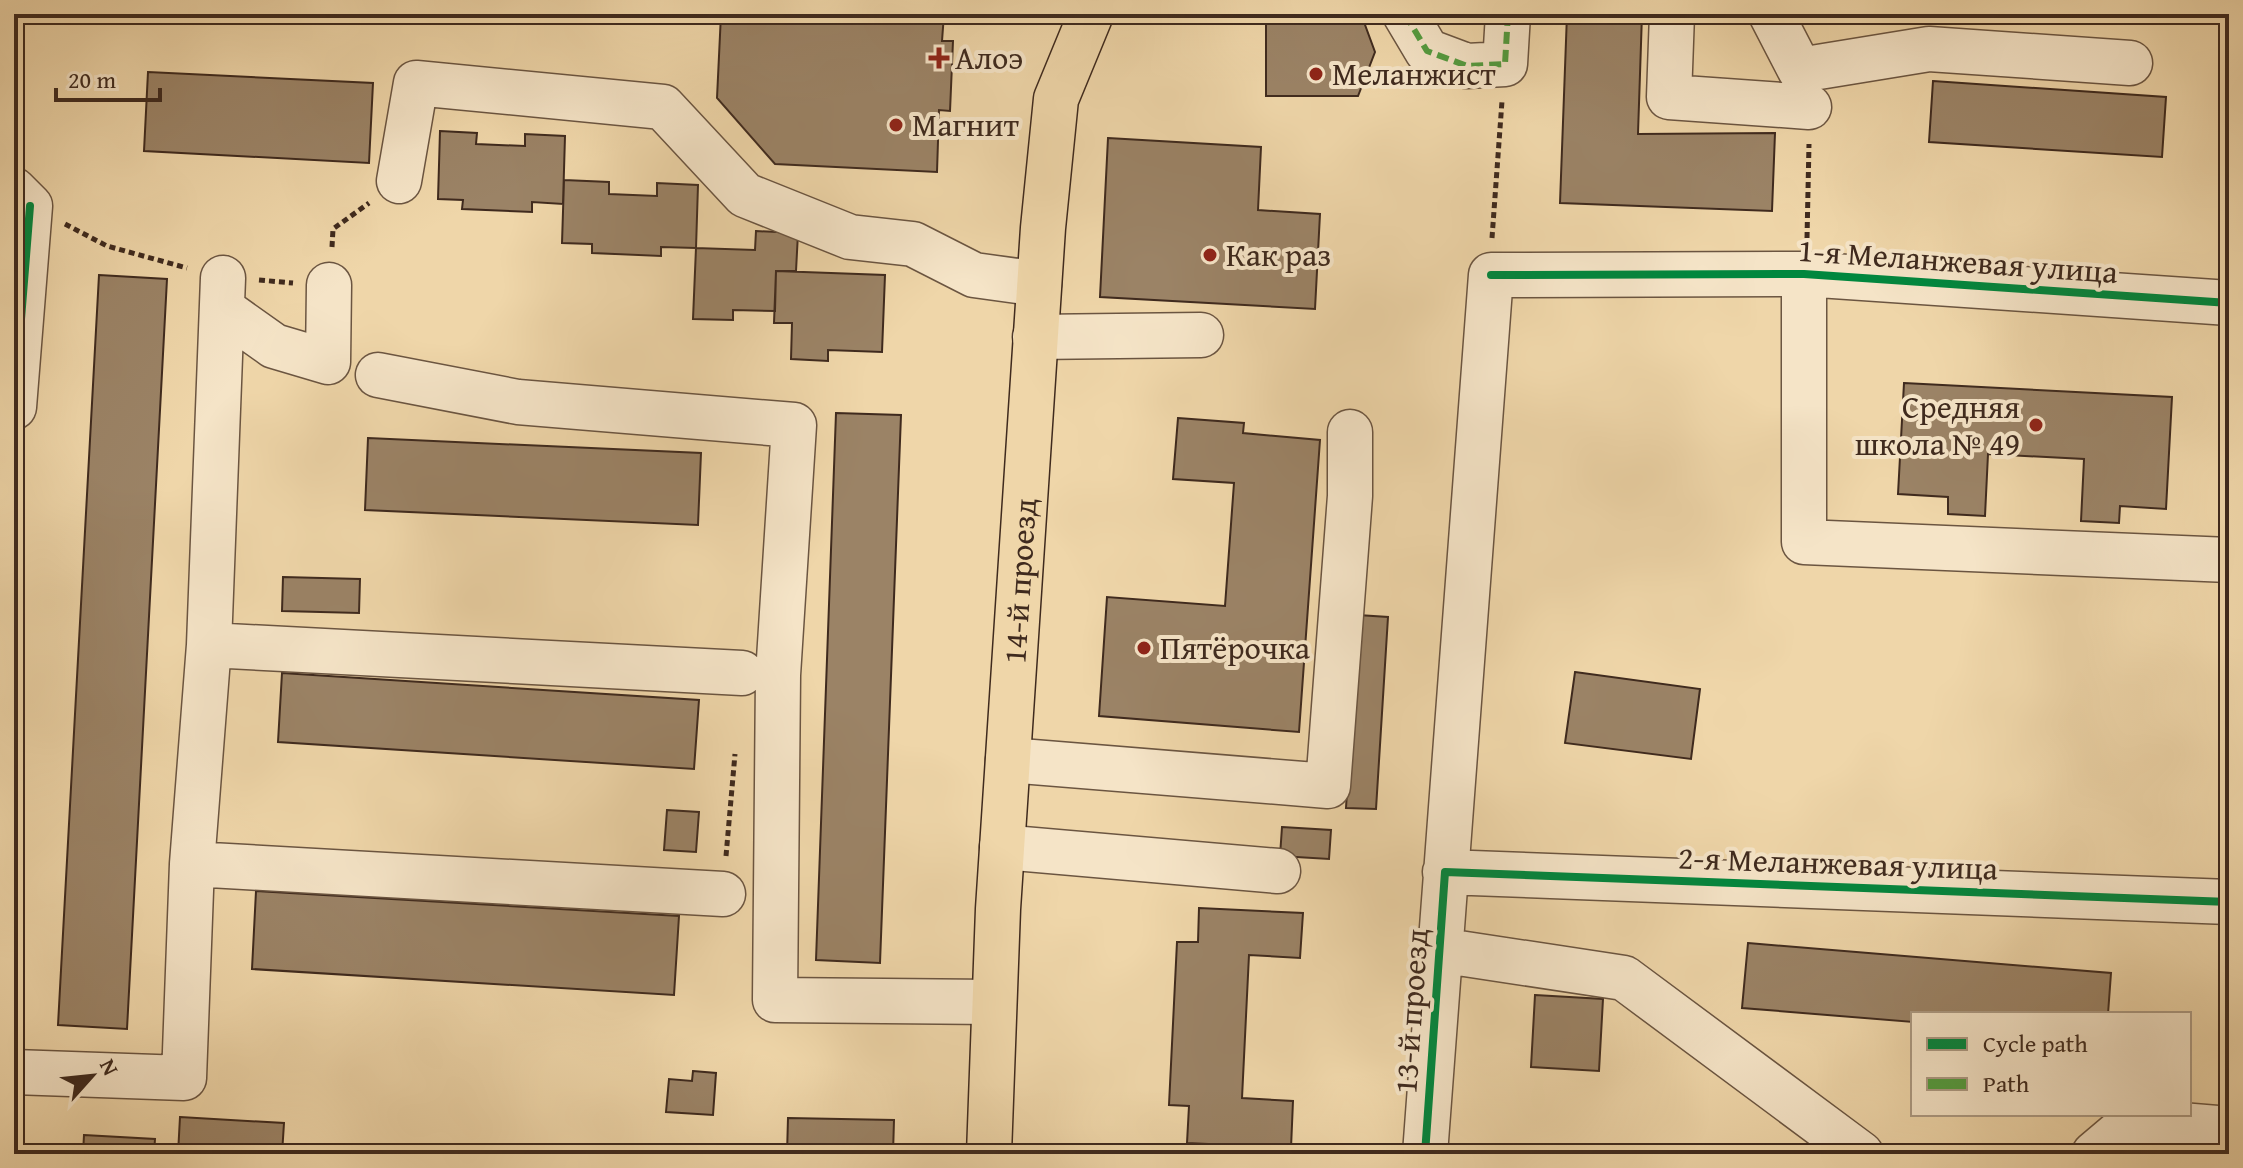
<svg xmlns="http://www.w3.org/2000/svg" width="2243" height="1168" font-family="'Gentium Book Plus',serif">
<style>
.building{fill:#9b8366;stroke:#3f2a1e;stroke-width:2}
.lines{fill:none;stroke-linecap:round;stroke-linejoin:round}
.minor-casing{stroke:#6b5541;stroke-width:47}
.major-casing{stroke:#3f2a1e;stroke-width:47}
.path{stroke:#3f2a1e;stroke-width:5;stroke-dasharray:6 4;stroke-linecap:butt}
.minor{stroke:#f5e4c7;stroke-width:44}
.major{stroke:#efd6a9;stroke-width:44}
.quiet{stroke:#539c3f;stroke-width:6;stroke-dasharray:12 6;stroke-linecap:butt}
.cycleway-casing{stroke:#f5e4c7;stroke-width:13}
.cycleway{stroke:#00873e;stroke-width:8}
.poi-dot{fill:#8f2418;stroke:#f5e4c7;stroke-width:3}
.labels{text-anchor:middle;stroke-width:8;stroke-linejoin:round;paint-order:stroke}
.poi-label{font-size:32px;fill:#3f2a1e;stroke:#f5e4c7;text-anchor:start}
.street-label{font-size:32px;fill:#3f2a1e;stroke:#f5e4c7}
</style>
<rect width="100%" height="100%" fill="#efd6a9"/>
<filter id="stains"><feTurbulence type="fractalNoise" baseFrequency=".0025" numOctaves="4"/><feColorMatrix values="0 0 0 0 .2 0 0 0 0 .09 0 0 0 0 .02 0 0 0 .5 -.17"/></filter>
<radialGradient id="worn" r=".72"><stop offset=".6" stop-color="#630" stop-opacity="0"/><stop offset="1" stop-color="#630" stop-opacity=".3"/></radialGradient>
<path class="building" d="M721 14H944L942 41H953L950 111 939 110 937 172 775 164 717 98Z
M1266 14H1361L1375 52 1358 96H1266Z
M1567 14H1642L1638 134 1775 133 1772 211 1560 203Z
M148 72 373 83 369 163 144 151Z
M1933 81 2166 97 2162 157 1929 142Z
M440 131 477 133 476 144 525 146V134L565 136 563 204 532 202V212L462 209 463 200 438 199Z
M1108 138 1261 147 1258 210 1320 214 1315 309 1100 297Z
M564 180 609 182V194L657 196V183L698 185 696 248 661 247V256L592 253V244L562 243Z
M756 231 798 233 796 271H776L775 311 733 310V320L693 319 696 248 755 250Z
M776 271 885 275 882 352 828 350V361L791 359 792 323H774Z
M99 275 167 279 127 1029 58 1025Z
M1904 383 2172 397 2166 509 2120 506 2119 523 2081 521 2084 459 1988 454 1985 516 1948 514V497L1898 494Z
M836 413 901 415 880 963 816 960Z
M1178 418 1244 423 1243 433 1320 440 1299 732 1099 716 1107 597 1225 606 1234 483 1173 479Z
M368 438 701 453 698 525 365 510Z
M283 577 360 579 359 613 282 611Z
M1358 615 1388 617 1376 809 1346 808Z
M1575 672 1700 689 1691 759 1565 743Z
M282 673 699 700 694 769 278 742Z
M667 810 699 812 696 852 664 850Z
M1282 827 1331 830 1329 859 1280 856Z
M256 891 679 916 674 995 252 969Z
M1199 908 1303 913 1300 958 1249 955 1242 1098 1293 1101 1291 1148 1187 1143 1189 1106 1169 1105 1177 942H1198Z
M1748 943 2111 973 2108 1014H1913V1022L1742 1008Z
M1535 995 1603 999 1599 1071 1531 1067Z
M693 1071 716 1073 713 1115 666 1112 669 1079 692 1081Z
M180 1117 284 1123 282 1154H178Z
M788 1118 894 1120 893 1154H787Z
M84 1135 155 1139 154 1154H83Z
M335 1148 445 1154H335Z"/>
<g class="lines">
<defs>
<path id="minor" d="M1405 14 1427 51 1467 66 1505 64 1508 14
M1672 14 1669 97 1809 107
M1771 14 1800 70 1929 49 2130 63
M399 181 416 83 663 107 745 195 850 237 913 244 974 275 1039 284
M14 190 30 206 14 407
M1804 274V542L2229 560
M222 309 274 346 328 362 329 285
M1035 337 1201 335
M378 375 518 402 794 425 778 675 775 1000 994 1002
M209 645 742 673
M1008 760 1328 786 1350 496V432
M1002 847 1278 871
M192 864 723 894
M1445 872 2229 902
M1439 950 1624 978 1861 1154
M14 1072 184 1078 192 864 209 645 223 278
M1425 1154 1491 275 1804 274 2229 303
M2094 1154 2133 1121 2229 1129"/>
<g id="major">
<path id="s1" d="M989 1154 998 909 1043 228 1056 99 1091 14"/>
</g>
</defs>
<use href="#minor" class="minor-casing"/>
<use href="#major" class="major-casing"/>
<path class="path" d="M65 224 107 246 187 268
M1492 238 1502 101
M1807 238 1809 144
M332 247 333 229 369 203
M259 280 293 283
M726 856 735 754"/>
<use href="#minor" class="minor"/>
<use href="#major" class="major"/>
<path class="quiet" d="M1405 14 1427 51 1467 66 1505 64 1508 14
M14 190 30 206"/>
<defs>
<path id="cycleway" d="M1491 275 1804 274 2229 303
M14 407 30 206
M1425 1154 1445 872 2229 902"/>
</defs>
<use href="#cycleway" class="cycleway-casing"/>
<use href="#cycleway" class="cycleway"/>
</g>
<g class="poi-dot">
<path d="M935 46h8v8h8v8h-8v8h-8v-8h-8v-8h8z"/>
<circle cx="1316" cy="74" r="8"/>
<circle cx="896" cy="125" r="8"/>
<circle cx="1210" cy="255" r="8"/>
<circle cx="2036" cy="425" r="8"/>
<circle cx="1144" cy="648" r="8"/>
</g>
<g class="labels">
<g class="poi-label">
<text x="955" y="69">Алоэ</text>
<text x="1332" y="85">Меланжист</text>
<text x="912" y="136">Магнит</text>
<text x="1226" y="266">Как раз</text>
<text x="2020" y="418" text-anchor="end">Средняя<tspan x="2020" dy="37">школа № 49</tspan></text>
<text x="1160" y="659">Пятёрочка</text>
</g>
<g class="street-label">
<text transform="translate(1958 261) rotate(4)" y="11">1-я Меланжевая улица</text>
<text dy="11" stroke="none"><textPath href="#s1" startOffset="574">14-й проезд</textPath></text>
<text transform="translate(1838 863) rotate(2)" y="11">2-я Меланжевая улица</text>
<text transform="translate(1411 1011) rotate(-86)" y="11">13-й проезд</text>
</g>
</g>
<rect width="2243" height="1168" fill="none" stroke="#efd6a9" stroke-width="48"/>
<rect x="16" y="16" width="2211" height="1136" fill="none" stroke="#3f2a1e" stroke-width="4"/>
<rect x="24" y="24" width="2195" height="1120" fill="none" stroke="#3f2a1e" stroke-width="2"/>
<rect x="1911" y="1012" width="280" height="104" fill="#f5e4c7" stroke="#ac9a83" stroke-width="2"/>
<rect x="1927" y="1038" width="40" height="12" fill="#00873e" stroke="#ac9a83" stroke-width="2"/>
<text x="1983" y="1052" font-size="24" fill="#3f2a1e">Cycle path</text>
<rect x="1927" y="1078" width="40" height="12" fill="#539c3f" stroke="#ac9a83" stroke-width="2"/>
<text x="1983" y="1092" font-size="24" fill="#3f2a1e">Path</text>
<g transform="translate(92 1076) rotate(63)" stroke="#f5e4c7" stroke-width="6" paint-order="stroke">
<path d="M0-6L14 30L0 20L-14 30Z" fill="#3f2a1e"/>
<text y="-12" font-size="22" font-weight="bold" text-anchor="middle" fill="#3f2a1e">N</text>
</g>
<path d="M56 88v12h104v-12" fill="none" stroke="#3f2a1e" stroke-width="4"/>
<text x="68" y="88" font-size="24" fill="#3f2a1e" stroke="#f5e4c7" stroke-width="6" paint-order="stroke">20 m</text>
<rect width="100%" height="100%" filter="url(#stains)"/>
<rect width="100%" height="100%" fill="url(#worn)"/>
</svg>
